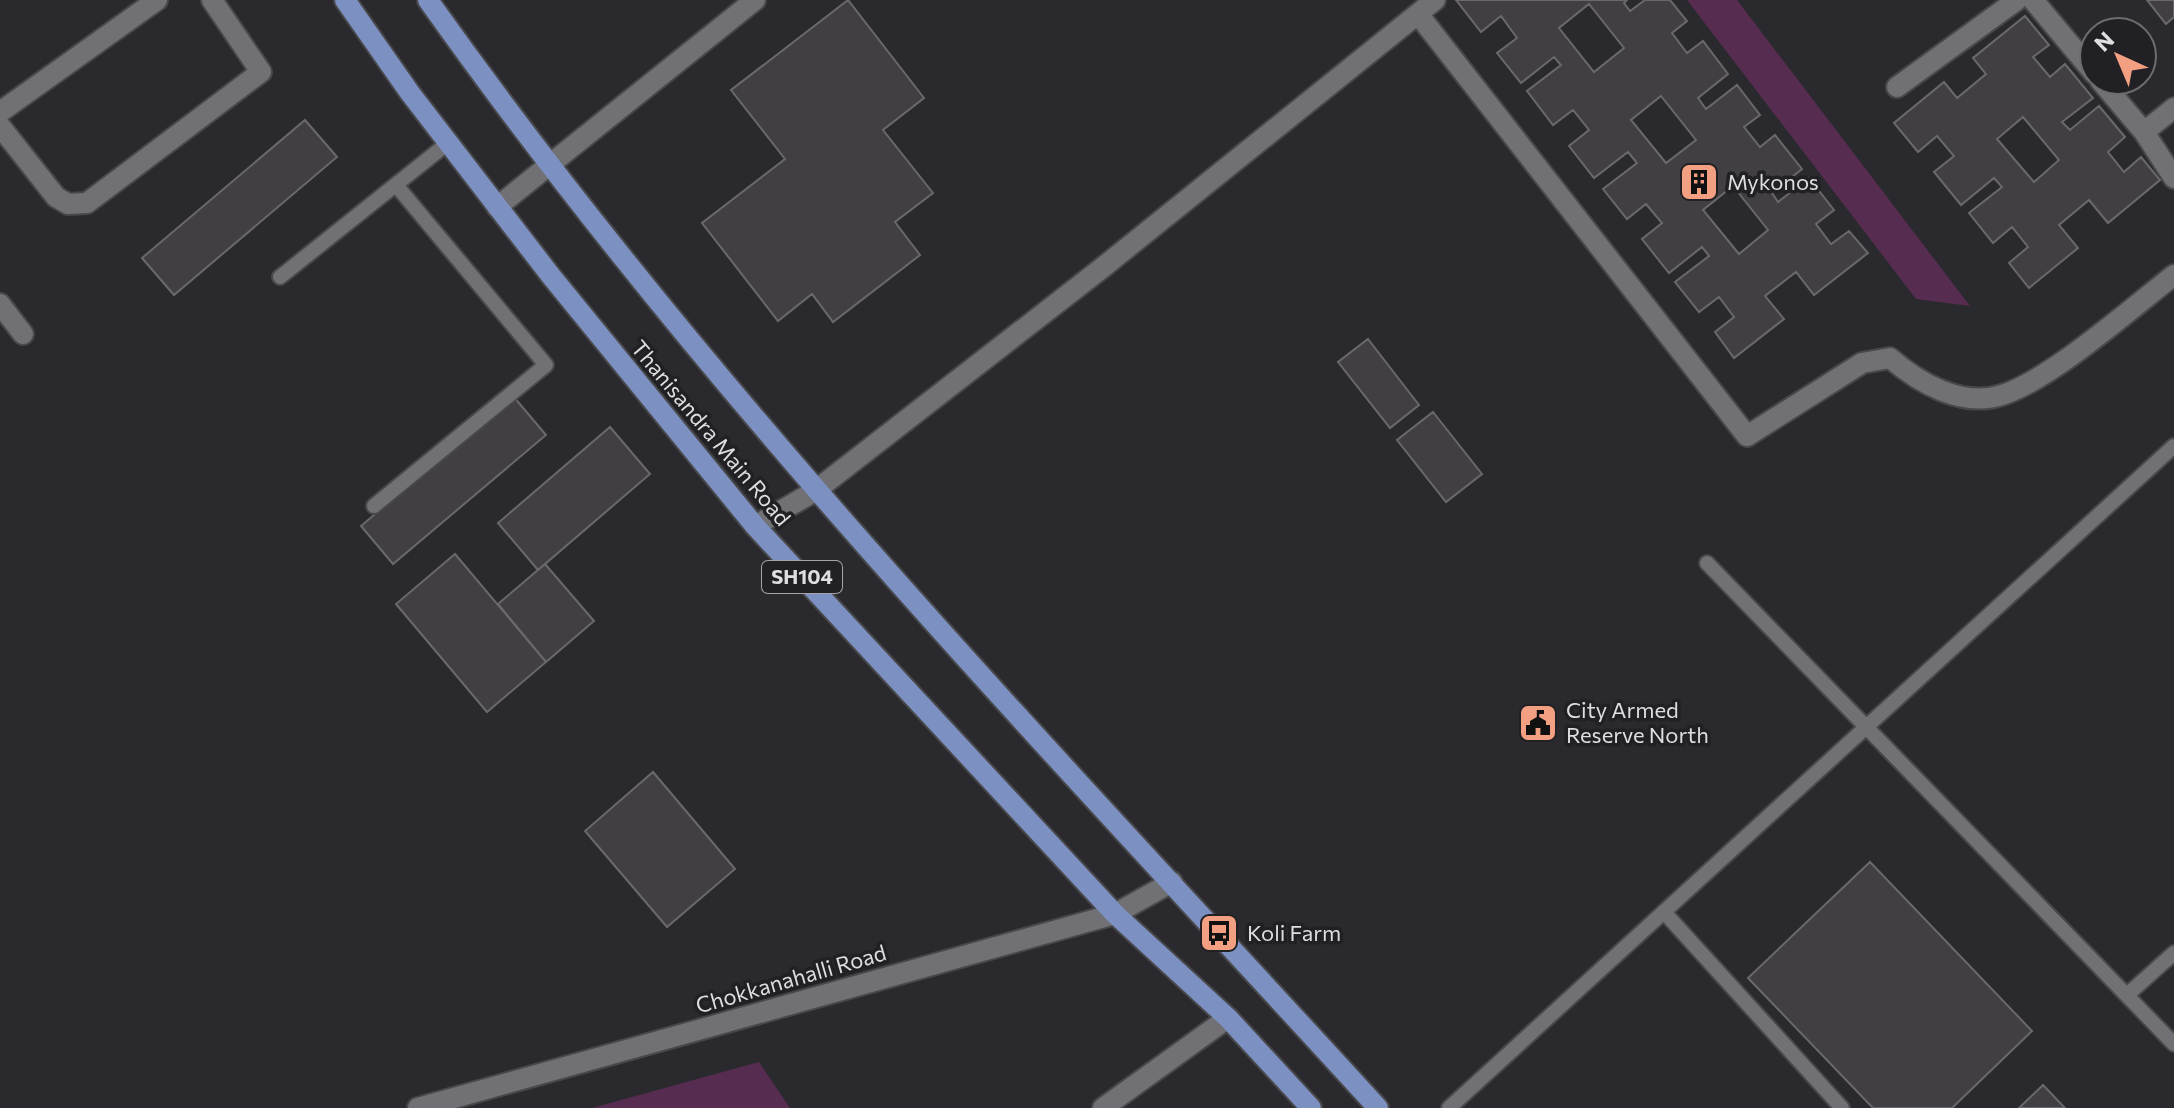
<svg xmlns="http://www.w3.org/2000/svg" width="2174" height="1108" font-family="Commissioner,sans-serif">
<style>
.green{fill:#562c50}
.building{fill:#413f43;stroke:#6a686c;stroke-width:2;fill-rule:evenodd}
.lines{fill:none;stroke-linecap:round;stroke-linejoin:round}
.service-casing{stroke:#48484b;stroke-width:18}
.minor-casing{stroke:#48484b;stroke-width:24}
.tertiary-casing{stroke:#48484b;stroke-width:24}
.primary-casing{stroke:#48484b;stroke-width:24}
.service{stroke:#717175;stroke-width:14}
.minor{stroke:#717175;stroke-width:20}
.tertiary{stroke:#717175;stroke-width:20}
.primary{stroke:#7c91c2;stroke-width:20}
.labels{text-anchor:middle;stroke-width:7;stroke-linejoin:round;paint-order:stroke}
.shield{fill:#212024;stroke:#a5a5a8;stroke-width:2}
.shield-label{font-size:20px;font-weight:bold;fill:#dedee1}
.poi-label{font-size:22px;fill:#dedee1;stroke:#212024;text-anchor:start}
.street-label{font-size:22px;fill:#dedee1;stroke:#212024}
</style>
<rect width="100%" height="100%" fill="#2a2a2e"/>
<path class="green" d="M1687 0H1737L1970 306 1916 299Z
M759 1062 790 1108H592Z"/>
<path class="building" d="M848 0 924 98 883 130 933 193 895 222 920 255 833 322 812 294 778 321 702 223 785 159 731 90Z
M1456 0H1627L1624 3 1630 11 1645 0H1670L1687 21 1672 33 1687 53 1703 41 1728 74 1698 98 1706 109 1737 85 1760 115 1744 127 1760 147 1775 135 1802 169 1772 193 1778 202 1809 178 1834 210 1816 224 1831 244 1849 231 1868 253 1814 295 1796 272 1765 296 1784 319 1734 358 1715 332 1734 317 1719 297 1699 312 1675 282 1709 256 1702 247 1669 273 1642 239 1662 223 1646 204 1627 219 1603 189 1637 163 1628 152 1594 178 1569 146 1589 130 1573 110 1553 125 1527 91 1561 65 1554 57 1521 83 1497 53 1517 38 1501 16 1481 32ZM1589 4 1624 48 1594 72 1559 28ZM1661 96 1696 140 1666 163 1631 120ZM1733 186 1768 230 1739 254 1703 210Z
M2147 0H2174V17L2166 24Z
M2025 16 2049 45 2033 57 2050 77 2065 64 2093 98 2062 122 2070 130 2099 106 2125 137 2108 152 2124 172 2141 157 2160 180 2108 223 2089 200 2059 225 2078 248 2029 288 2009 263 2028 247 2012 227 1993 243 1969 213 2002 187 1994 178 1961 205 1934 172 1954 156 1937 136 1918 152 1894 123 1944 82 1957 98 1986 74 1973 58ZM2023 117 2059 160 2034 182 1997 139Z
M305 120 337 157 174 295 142 258Z
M1368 339 1419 405 1390 428 1338 362Z
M513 396 546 435 393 564 361 526Z
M1433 412 1482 474 1446 502 1397 440Z
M610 427 650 474 538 570 498 523Z
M455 554 546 662 487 712 396 604Z
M545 564 594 621 546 662 498 604Z
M653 772 735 869 667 927 585 831Z
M1870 862 2032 1031 1952 1108H1873L1748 978Z
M2043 1085 2065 1108H2019Z"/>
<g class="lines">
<defs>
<path id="service" d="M280 277 448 143
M374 506 546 365 396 185
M1707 563 2174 1044
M1664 912 1842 1108
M2127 995 2174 953
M1449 1108 2174 446"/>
<path id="minor" d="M2033 0 2094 73
M1418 14 1747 436 1862 363 1890 358C1919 383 1962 408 2002 395 2050 380 2132 308 2174 275
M2100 80 2144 132 2174 178
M1897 87 2017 0
M0 112 157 0
M0 126 56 197 68 204 87 203 261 72 212 0
M2144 132 2174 108
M497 207 755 0
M0 304 23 334
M755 526 815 491 1102 268 1435 0
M1103 1108 1228 1018"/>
<path id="tertiary" d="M418 1108 1115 914 1172 882"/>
<path id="primary" d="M345 0 410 93 551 276 755 526 1115 914 1228 1018 1311 1108
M428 0C710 398 1050 749 1378 1108"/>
</defs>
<use href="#service" class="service-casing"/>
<use href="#minor" class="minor-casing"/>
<use href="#tertiary" class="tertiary-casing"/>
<use href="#primary" class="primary-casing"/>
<use href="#service" class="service"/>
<use href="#minor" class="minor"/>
<use href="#tertiary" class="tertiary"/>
<use href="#primary" class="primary"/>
</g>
<defs>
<symbol id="building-square" viewBox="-11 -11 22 22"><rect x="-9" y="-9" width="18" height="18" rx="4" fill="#f39f82" stroke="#212024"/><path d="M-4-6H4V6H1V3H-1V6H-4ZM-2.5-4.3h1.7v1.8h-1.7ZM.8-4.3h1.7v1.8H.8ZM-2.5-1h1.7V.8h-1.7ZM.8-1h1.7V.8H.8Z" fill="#111"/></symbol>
<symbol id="civic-square" viewBox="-11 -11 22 22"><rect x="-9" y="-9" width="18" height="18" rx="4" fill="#f39f82" stroke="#212024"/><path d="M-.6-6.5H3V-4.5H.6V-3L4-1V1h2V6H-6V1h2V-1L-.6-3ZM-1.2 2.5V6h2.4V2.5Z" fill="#111"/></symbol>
<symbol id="bus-square" viewBox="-11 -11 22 22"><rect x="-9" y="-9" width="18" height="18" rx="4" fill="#f39f82" stroke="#212024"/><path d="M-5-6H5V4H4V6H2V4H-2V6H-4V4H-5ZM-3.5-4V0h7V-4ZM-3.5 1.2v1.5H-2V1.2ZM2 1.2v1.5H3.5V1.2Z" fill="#111"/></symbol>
</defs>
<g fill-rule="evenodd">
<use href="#building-square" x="1677" y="160" width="44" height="44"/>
<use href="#civic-square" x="1516" y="701" width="44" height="44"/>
<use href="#bus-square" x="1197" y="911" width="44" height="44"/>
</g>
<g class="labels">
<rect class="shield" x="762" y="561" width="80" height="32" rx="6"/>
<g class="shield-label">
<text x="802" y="584">SH104</text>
</g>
<g class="poi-label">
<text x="1727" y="190">Mykonos</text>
<text x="1566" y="718">City Armed<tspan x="1566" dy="25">Reserve North</tspan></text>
<text x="1247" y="941">Koli Farm</text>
</g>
<g class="street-label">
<text transform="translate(711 433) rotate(50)" y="8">Thanisandra Main Road</text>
<text transform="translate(791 979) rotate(-16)" y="8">Chokkanahalli Road</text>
</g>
</g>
<g transform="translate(2118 56) rotate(316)"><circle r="38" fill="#212024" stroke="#6d6c70" stroke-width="2"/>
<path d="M0-6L14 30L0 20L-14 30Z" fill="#f39f82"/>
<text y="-12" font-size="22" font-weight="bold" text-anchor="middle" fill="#dedee1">N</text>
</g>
</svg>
